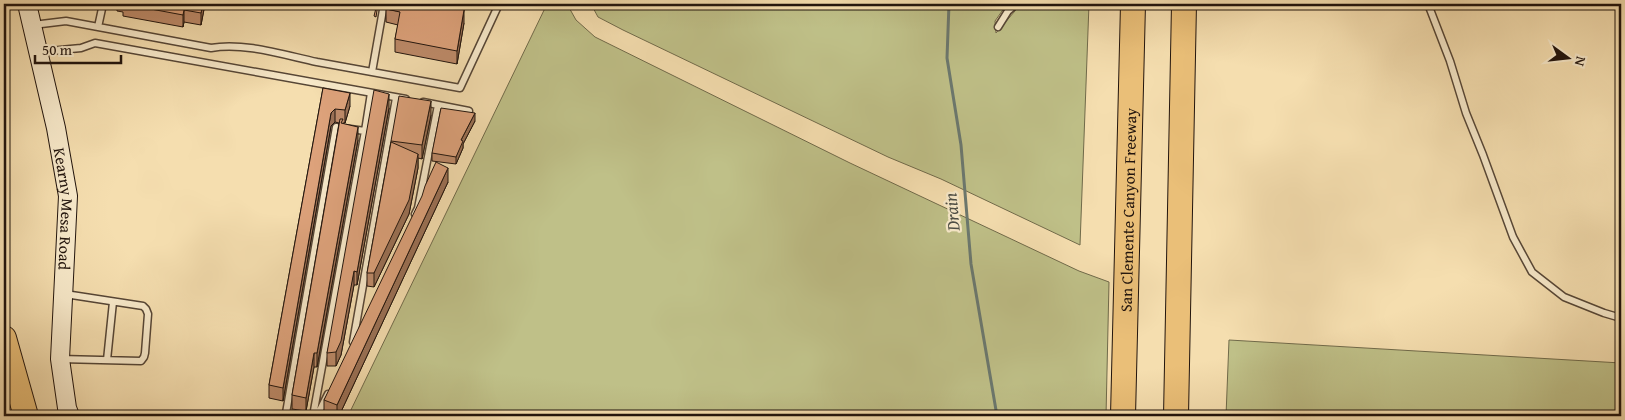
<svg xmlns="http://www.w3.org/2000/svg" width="1625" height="420" font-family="'Gentium Book Plus',serif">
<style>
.green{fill:#bfc088;stroke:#706a4a}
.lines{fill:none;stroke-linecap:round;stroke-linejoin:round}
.stream{stroke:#6b786f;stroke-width:3}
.lane-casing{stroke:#564636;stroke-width:9}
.secondary-casing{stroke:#21140d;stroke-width:20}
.highway-casing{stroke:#21140d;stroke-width:26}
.lane{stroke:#f8eacb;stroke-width:6}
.secondary{stroke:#f8eacb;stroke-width:18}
.highway{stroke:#eabf78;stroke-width:24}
.wall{fill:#be8b6a;stroke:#21140d}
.shaded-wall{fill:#9b7156;stroke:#21140d}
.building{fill:#dda27b;stroke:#21140d}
.labels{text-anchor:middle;stroke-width:4.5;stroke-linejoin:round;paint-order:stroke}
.street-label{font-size:16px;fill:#21140d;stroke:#f8eacb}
.water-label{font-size:18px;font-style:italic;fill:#4c4e46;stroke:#f8eacb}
</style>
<rect width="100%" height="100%" fill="#f5deaf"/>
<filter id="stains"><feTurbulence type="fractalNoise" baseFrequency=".004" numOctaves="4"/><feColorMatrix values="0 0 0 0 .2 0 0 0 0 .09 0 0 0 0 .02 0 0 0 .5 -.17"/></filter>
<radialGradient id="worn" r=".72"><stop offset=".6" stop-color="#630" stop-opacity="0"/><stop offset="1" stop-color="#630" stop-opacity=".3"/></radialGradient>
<path class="green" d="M547 4H567L576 20 595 37 850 163 1079 271 1109 282 1106 416H348Z
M591 4H1007L995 21 996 33 1021 4H1089L1080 245 941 179 888 157 623 30 598 17Z
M1229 340 1621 363V416H1226Z"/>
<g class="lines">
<path class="stream" d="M949 4 947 58 961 145 971 264 997 416"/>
<defs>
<path id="lane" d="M1428 4 1450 61 1466 113 1483 155 1513 237 1532 272 1564 297 1604 313 1621 318
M33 25 66 21 211 48C244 42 284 55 317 62 364 71 412 79 460 88L499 4
M98 27 103 4
M998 27 1008 11 1016 4
M39 52 81 48 95 43 406 99
M372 72 384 4
M423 102 469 111
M415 214 418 208 438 105
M353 342 396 98
M60 359 141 361 144 357 145 353 148 314 146 309 143 306 65 294
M107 360 113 302
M304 416 286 413 336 127 365 131 371 93
M313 416 365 131
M317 416 328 394"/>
<g id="secondary">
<path id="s1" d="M27 4 56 128 68 196 60 359 67 408 70 416"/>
</g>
<g id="highway">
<path d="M4 338 26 416"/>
<path id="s2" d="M1123 416 1133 4"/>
<path d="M1176 416 1184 4"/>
</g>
</defs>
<use href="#lane" class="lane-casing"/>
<use href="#secondary" class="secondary-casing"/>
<use href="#highway" class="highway-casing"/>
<use href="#lane" class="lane"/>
<use href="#secondary" class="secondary"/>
<use href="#highway" class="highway"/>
</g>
<path class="wall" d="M108 4H205L201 25 184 22 183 27 123 16V12L117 11V8L108 6Z
M386 9 464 23 457 64 395 52V39L398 25 386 22Z
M323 88 350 106 345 123H343L358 140 317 367H314L306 411 292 409V395L339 123 335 122 331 126 283 401 269 398V385Z
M389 108 357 285H354L341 355 336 366H327V353Z
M431 115 422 159 418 158V168L409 214 374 287 367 286V273L391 141Z
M475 121 463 144V148L456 164 432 161V153Z
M448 182 339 416H330L324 414V400Z"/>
<path class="shaded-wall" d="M203 4H205L201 25V13Z
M184 10V22L183 27V15Z
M464 10V23L457 64V51Z
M350 93V106L345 123V110Z
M389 94V108L357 285V272Z
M431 101V115L422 159V145Z
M335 109V122L331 126 283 401V388L331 113Z
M475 113V121L463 144V148L456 164V157L461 140Z
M358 127V140L317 367V353Z
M418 154V168L409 214 374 287V273Z
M448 168V182L339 416H337V405Z
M354 271V285L341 355 336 366V352Z
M314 353V367L306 411V398Z"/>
<path class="building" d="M124 4H203L201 13 184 10 183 15Z
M377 4H378L376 17 374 16Z
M387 4H460L464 10 457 51 395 39 400 12 386 9Z
M323 88 350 93 345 110 335 109 331 113 283 388 269 385Z
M374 90 389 94 357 272 354 271 341 341 336 352 327 353Z
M399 96 431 101 422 145 391 141Z
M441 108 475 113 461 140 463 141 456 157 432 153Z
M340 119H343L341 123 358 127 317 353H314L306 398 292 395Z
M391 142 418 154 409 200 374 273H367Z
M436 162 448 168 337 405 324 400 422 196 425 186Z"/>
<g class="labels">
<g class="street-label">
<text dy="6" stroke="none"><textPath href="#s1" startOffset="209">Kearny Mesa Road</textPath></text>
<text dy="6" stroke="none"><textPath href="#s2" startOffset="206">San Clemente Canyon Freeway</textPath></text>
</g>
<g class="water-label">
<text transform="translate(952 212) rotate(-95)" y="6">Drain</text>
</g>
</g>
<rect width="1625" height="420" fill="none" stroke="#f5deaf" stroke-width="20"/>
<rect x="5" y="5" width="1615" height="410" fill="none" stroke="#21140d" stroke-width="2.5"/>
<rect x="10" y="10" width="1605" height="400" fill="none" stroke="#21140d"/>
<g transform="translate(1568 58) rotate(105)" stroke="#f8eacb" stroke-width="4" paint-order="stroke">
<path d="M0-4L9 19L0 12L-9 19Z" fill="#21140d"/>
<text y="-8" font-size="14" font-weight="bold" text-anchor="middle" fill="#21140d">N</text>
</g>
<path d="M35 55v8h86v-8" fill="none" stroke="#21140d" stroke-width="2.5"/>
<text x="42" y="55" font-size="15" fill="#21140d" stroke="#f8eacb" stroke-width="4" paint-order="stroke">50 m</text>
<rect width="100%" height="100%" filter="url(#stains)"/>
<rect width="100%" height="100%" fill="url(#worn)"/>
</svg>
